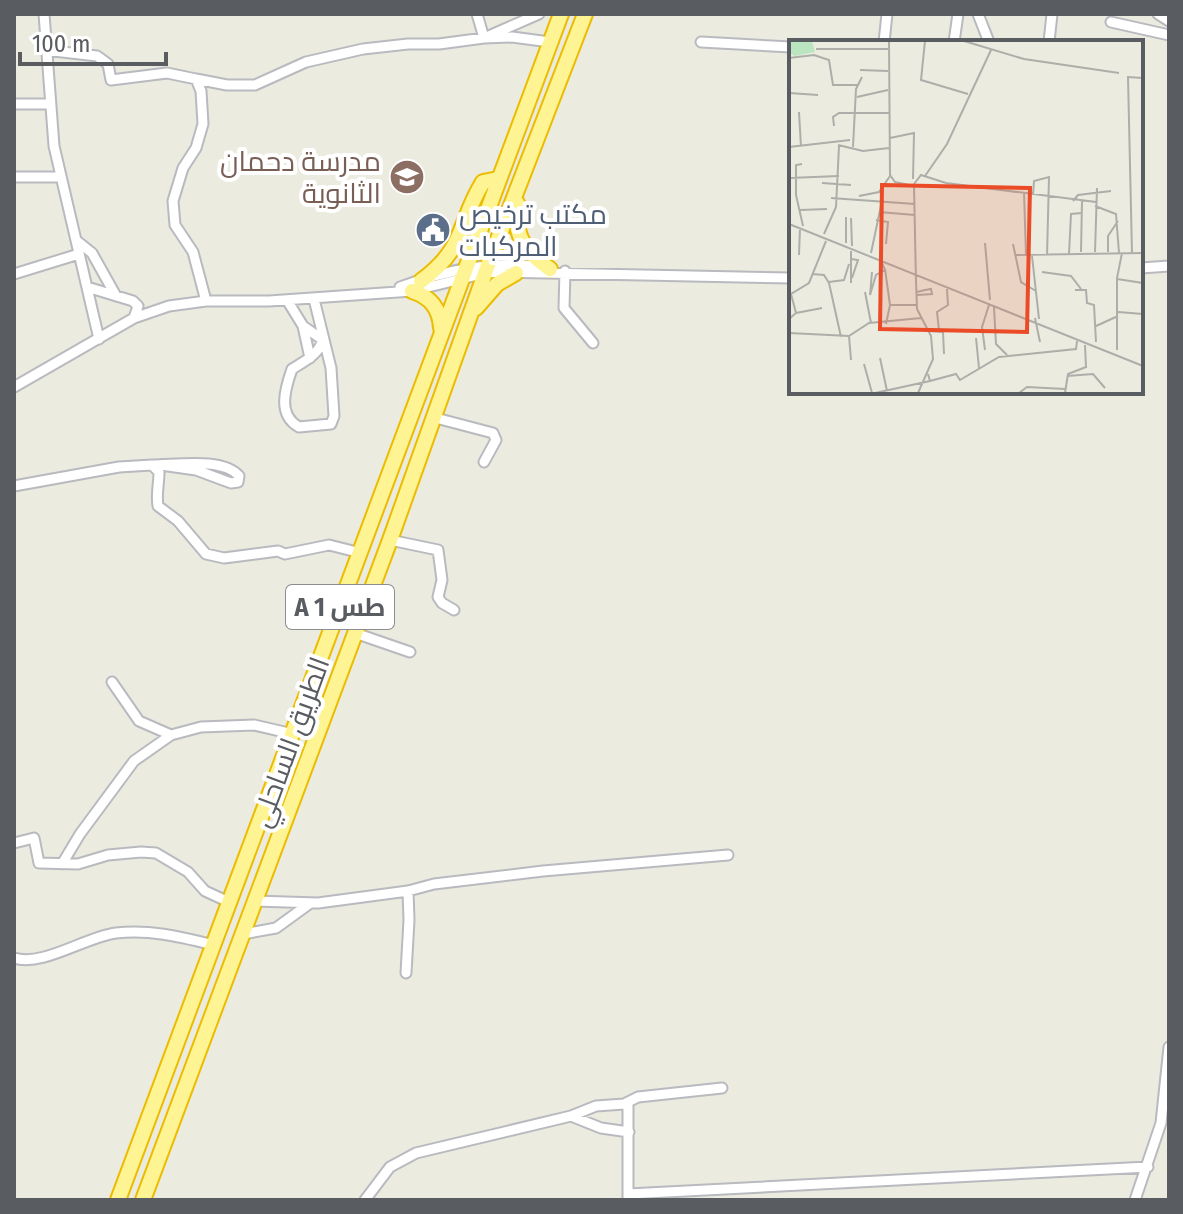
<svg xmlns="http://www.w3.org/2000/svg" width="1183" height="1214" font-family="'Fira Sans Condensed',Cairo,sans-serif">
<style>
.lines{fill:none;stroke-linecap:round;stroke-linejoin:round}
.minor-casing{stroke:#b8babf;stroke-width:13}
.trunk-casing{stroke:#ecbc00;stroke-width:18}
.minor{stroke:#fff;stroke-width:9}
.trunk{stroke:#fef494;stroke-width:14}
.labels{text-anchor:middle;stroke-width:8;stroke-linejoin:round;paint-order:stroke}
.shield{fill:#fff;stroke:#8b8d90;stroke-width:2}
.shield-label{font-size:26px;font-weight:bold;fill:#595c61}
.education-label{font-size:28px;fill:#785e54;stroke:#fff;text-anchor:end}
.service-label{font-size:28px;fill:#4e5e75;stroke:#fff;text-anchor:start}
.street-label{font-size:28px;fill:#595c61;stroke:#fff}
.inset-road{fill:none;stroke:#adaea9;stroke-width:2}
.view{fill:#eb4c27;fill-opacity:0.15;stroke:#eb4c27;stroke-width:4}
.inset-edge{fill:none;stroke:#595c61;stroke-width:4}
</style>
<rect width="100%" height="100%" fill="#ecebe0"/>
<g class="lines">
<defs>
<path id="minor" d="M44 14 54 146 99 339
M477 14 484 38 539 14
M978 14 989 42
M1158 14 1169 21
M1111 22 1169 35
M701 42 791 47
M884 42 887 14
M954 42 958 14
M1049 42 1052 14
M45 50 97 56 108 64 111 80 167 73 196 79 201 91 203 124 196 148 183 168 173 201 175 225 193 252 206 301
M196 79 227 85H255L306 62 363 49 408 44H439L484 38 512 37 550 42
M14 104H49
M14 177H60
M77 241 92 253 116 296
M1141 268 1169 266
M565 271 564 308 593 343
M14 274 79 254
M87 287 133 301 138 306 134 318
M400 287C444 271 500 258 546 268
M287 300 303 326 323 340C318 355 305 361 292 369 285 389 277 415 299 427L331 424 334 416 331 368 314 299
M303 326 310 358
M14 387 134 318 169 306 206 301H269L412 291 486 273 501 272 791 278
M432 417 493 433 496 440 484 462
M152 465C176 465 223 457 239 476L238 482 231 483 196 470 161 465
M14 486 119 467 152 465 159 472C159 484 156 494 158 506L178 521 206 554 224 558 278 551 285 554 329 545 361 553
M390 540 438 550 442 580 438 597 442 603 454 610
M355 633 410 652
M112 682 139 721 171 735 201 727 254 725 293 734
M14 843 34 838 39 863 78 864 108 855 141 852 156 853 188 872 205 891 231 903
M62 864 80 834 134 761 171 735
M254 901 318 903 408 891 434 884 543 871 728 855
M243 934 276 928 309 904
M14 958C43 967 85 937 116 933 150 929 181 937 214 945
M406 973 409 920 408 891
M628 1103V1200
M571 1116 601 1128 629 1132
M628 1194 1148 1167
M365 1200 390 1167 416 1153 571 1116 596 1106 624 1104 638 1097 722 1088
M1135 1200 1161 1123 1169 1047"/>
<path id="trunk" d="M517 203C514 236 523 250 550 269
M421 281C467 247 457 224 483 182L498 179
M412 291C431 297 440 309 441 328
M476 308 497 284 516 273
M118 1200 561 14
M143 1200 390 540 488 265 585 14"/>
</defs>
<use href="#minor" class="minor-casing"/>
<use href="#trunk" class="trunk-casing"/>
<use href="#minor" class="minor"/>
<use href="#trunk" class="trunk"/>
</g>
<defs>
<symbol id="school-disc" viewBox="-11 -11 22 22"><circle r="9.5" fill="#8d6e63" stroke="#fff"/><path d="M0-5L7-2L0 1L-7-2ZM-4 1L0 2.5L4 1V4Q0 6-4 4Z" fill="#fff"/></symbol>
<symbol id="civic-disc" viewBox="-11 -11 22 22"><circle r="9.5" fill="#5c6f8a" stroke="#fff"/><path d="M-.6-6.5H3V-4.5H.6V-3L4-1V1h2V6H-6V1h2V-1L-.6-3ZM-1.2 2.5V6h2.4V2.5Z" fill="#fff"/></symbol>
</defs>
<g fill-rule="evenodd">
<use href="#school-disc" x="387" y="157" width="40" height="40"/>
<use href="#civic-disc" x="413" y="210" width="40" height="40"/>
</g>
<g class="labels">
<rect class="shield" x="286" y="585" width="108" height="44" rx="6"/>
<g class="shield-label">
<text x="340" y="616">A 1 طس</text>
</g>
<g class="education-label">
<text x="381" y="171">مدرسة دحمان<tspan x="381" dy="32">الثانوية</tspan></text>
</g>
<g class="service-label">
<text x="459" y="224">مكتب ترخيص<tspan x="459" dy="32">المركبات</tspan></text>
</g>
<g class="street-label">
<text transform="translate(290 742) rotate(-70)" y="10">الطريق الساحلي</text>
</g>
</g>
<g transform="translate(789 40)">
<rect width="354" height="354" fill="#ecebe0"/>
<path d="M0 1H23L26 12 6 16 0 13Z" fill="#bbe5c0"/>
<path class="inset-road" d="M100 1 101 135 106 142 125 146 127 242M136 1 132 40 179 54M175 1 235 19 330 33M27 9H99M0 18 25 15 40 20 44 45H70M71 30 99 31M0 53 29 55M68 57 99 50M10 72 12 107M45 86 44 77 50 73H100M101 98 125 93 124 139M49 105 74 111 100 108M0 107 61 100M64 107 67 49 73 37M13 124 7 125V155L14 186M136 136 158 104 202 10M0 138 50 136M33 143 62 145M125 144 132 135 157 143 307 162M235 152 237 215M244 155 245 141 260 137 258 216M70 156 90 152 101 136M42 158 126 164M284 161 289 155 322 151M306 166 327 174 330 213M11 170 38 169M90 172 126 175M62 178 63 206M87 180 99 182 97 204M0 184 354 326M35 194 47 167 50 106M57 203V177M196 203 201 260M224 204 232 242 247 251M62 211V243M292 212 293 161M306 212 308 148M319 212V196L329 181M82 213 93 161M343 213 339 37 354 38M280 214 282 174 293 173M10 215 11 188M226 215 354 213M243 216 250 279M62 219 69 220 63 238M96 229 101 265M83 232 81 255 87 235 96 230 93 223M253 232 282 236 292 249M23 234 35 235 40 243 52 297M328 239 354 243M127 240 128 269 142 296 144 319 129 353M40 242 55 240 60 224M286 250H297L298 263 305 265 307 302M76 252 82 283M128 252 136 250 142 249 143 254 128 255M205 267 207 304 218 315M329 272 354 274M7 273 33 268M246 278 251 302M0 279 7 273 2 254 20 243 37 201M97 284 101 265H128M307 286 329 276M150 290 148 272 159 265 158 249M140 291 154 292 155 314M0 293 60 296 80 283 132 278M60 296 62 320M187 298 190 328M196 310 193 287 200 265M328 310V238L333 213M91 318 98 351M75 324 83 353M139 334 141 341 167 334 171 340 210 317 287 309 288 301M278 336 304 334 316 348M86 353 141 341M230 353 238 347 276 349M276 353 279 334 297 327 296 305"/>
<path class="view" d="M93 145 241 148 238 292 91 289Z"/>
<rect width="354" height="354" class="inset-edge"/>
</g>
<rect width="1183" height="1214" fill="none" stroke="#595c61" stroke-width="32"/>
<path d="M20 52v12h146v-12" fill="none" stroke="#595c61" stroke-width="4"/>
<text x="32" y="52" font-size="24" fill="#595c61" stroke="#ffffff" stroke-width="6" paint-order="stroke">100 m</text>
</svg>
